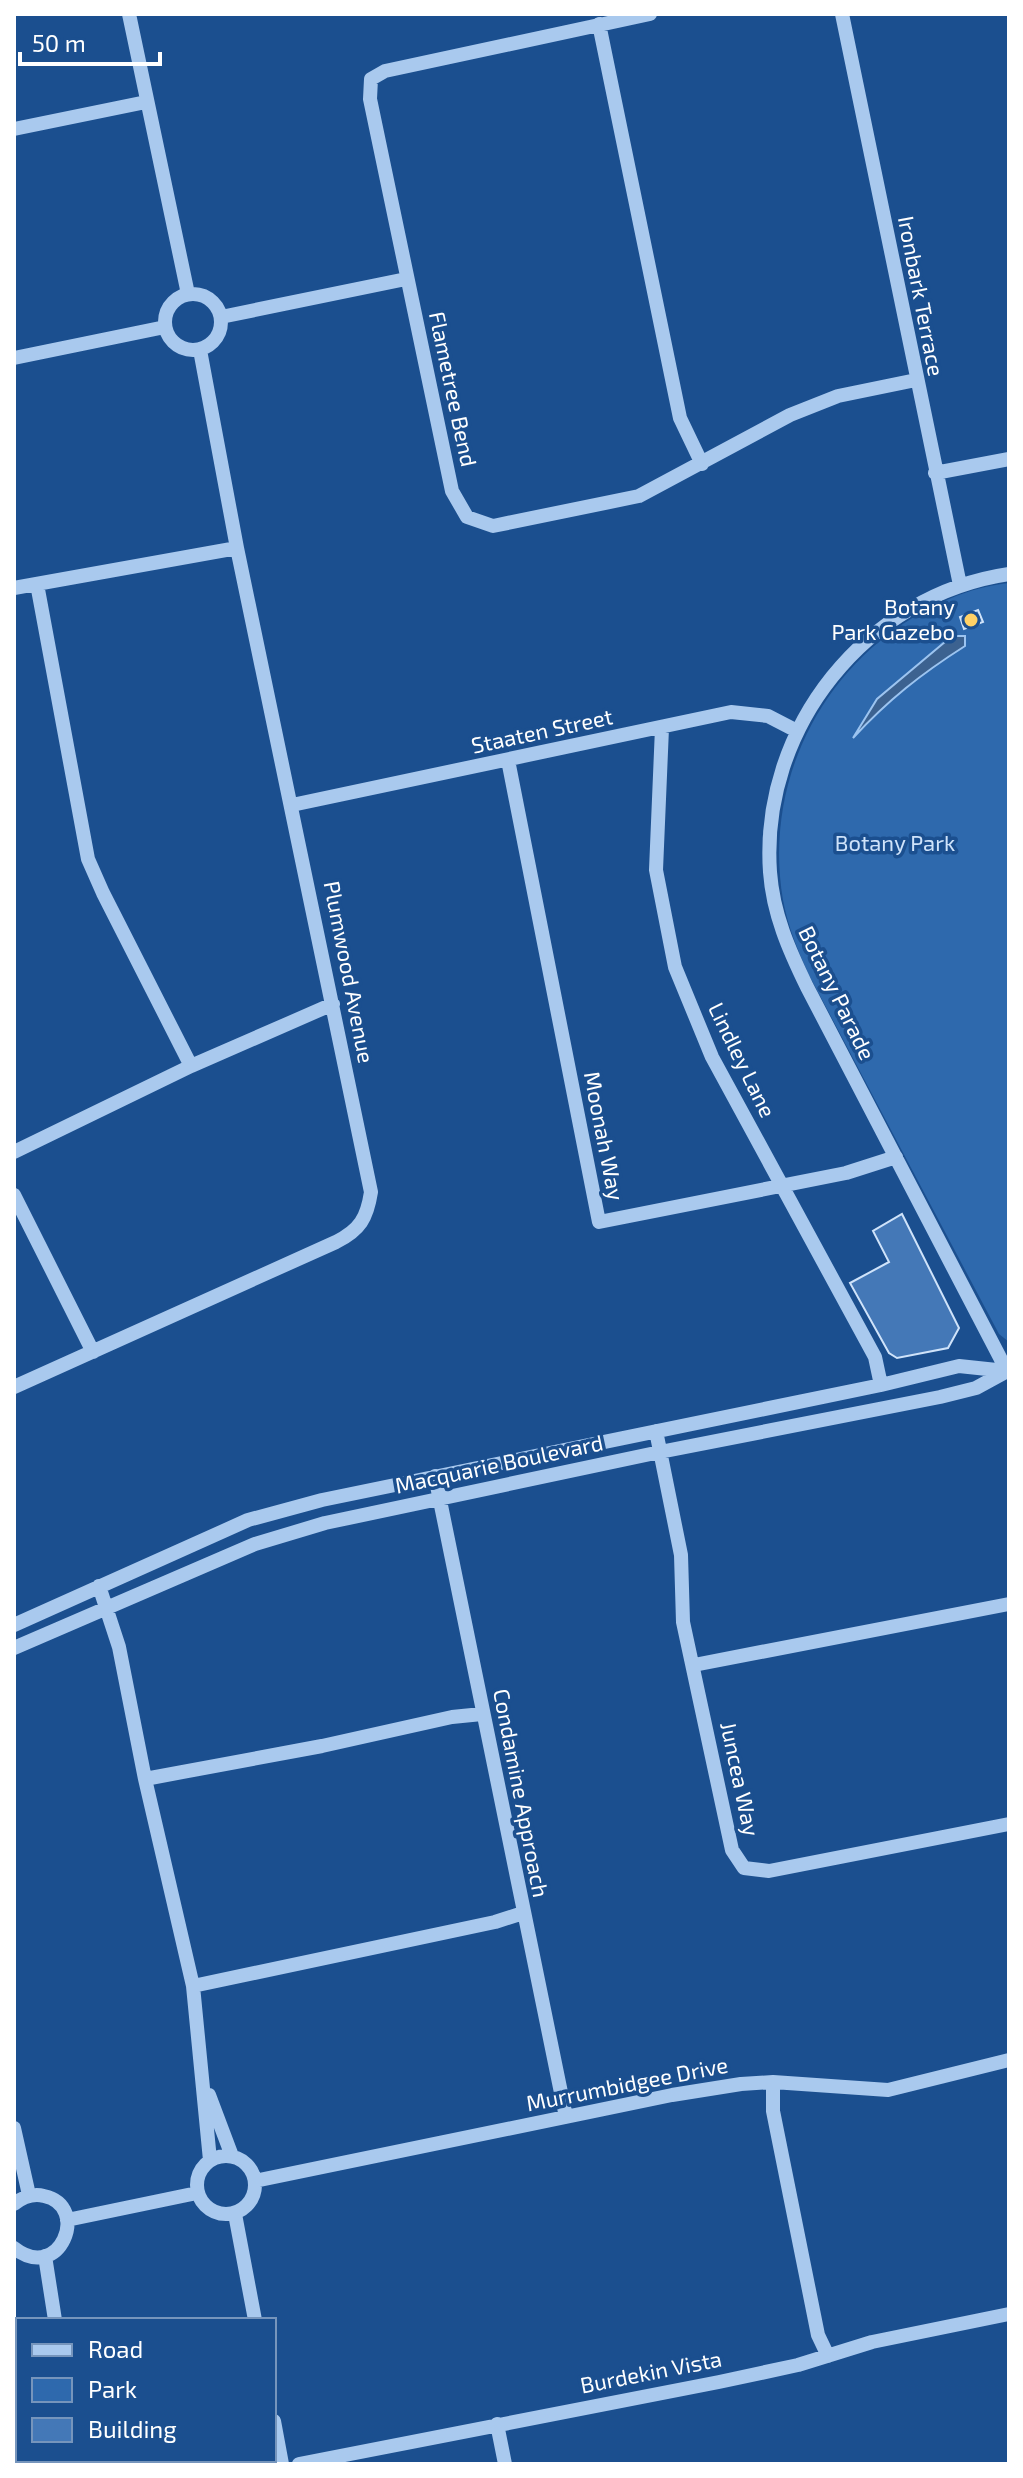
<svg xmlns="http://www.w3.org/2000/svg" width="1023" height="2478" font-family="'Exo 2',sans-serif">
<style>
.green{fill:#2e69ad}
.water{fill:#3c6290;stroke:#9cc4f0;stroke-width:2}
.building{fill:#4478b7;stroke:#cfe3fa;stroke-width:2}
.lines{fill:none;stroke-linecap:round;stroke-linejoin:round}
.minor{stroke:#a9c9ee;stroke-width:14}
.poi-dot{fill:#ffd166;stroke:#1b4f8f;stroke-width:3}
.labels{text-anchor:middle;stroke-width:7;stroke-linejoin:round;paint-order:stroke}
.street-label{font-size:22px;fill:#fff;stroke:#1b4f8f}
.poi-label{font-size:22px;fill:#fff;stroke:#1b4f8f;text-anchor:end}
.park-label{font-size:22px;fill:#cfe3fa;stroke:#1b4f8f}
</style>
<rect width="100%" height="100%" fill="#1b4f8f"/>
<path class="green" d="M1009 583V1342L999 1334 809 975C798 951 788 927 783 900 765 795 810 689 897 628 930 605 969 587 1009 583Z"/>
<path class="water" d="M952 636H965V646C921 674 888 700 853 738L877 699Z"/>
<path class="building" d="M978 610 983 622 964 629 960 617Z
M902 1214 959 1328 948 1348 897 1358 889 1353 850 1283 889 1262 873 1231Z"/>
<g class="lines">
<path class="minor" d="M129 14 188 294
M650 14 385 71 371 79 370 99 452 491 467 517 493 526 639 496 790 415 838 396 916 380
M842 14 960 585
M599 24 680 418 702 464
M14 129 146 102
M165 322a28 28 0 1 1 56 0a28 28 0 1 1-56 0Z
M221 317 406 279
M14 358 165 327
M935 473 1009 459
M37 584 88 859 103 893 191 1066
M14 588 237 548
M662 728 656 870 675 967 712 1057 875 1357 881 1385
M508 760 599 1222 846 1173 896 1157
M292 805 731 712 768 716 797 731
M14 1152 191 1066 333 1004
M14 1195 93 1352
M1007 1371 807 987C789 950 773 914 770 872 760 728 866 595 1009 574
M14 1387 336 1242C360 1230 367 1218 371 1192L237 548 200 350
M656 1431 681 1555 683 1622 732 1850 744 1868 769 1871 1009 1824
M435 1476 566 2117
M99 1586 119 1647 145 1779 193 1986 210 2160
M14 1625 248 1520 322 1500 881 1385 959 1366 1006 1371
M14 1648 255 1544 325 1523 660 1452 940 1397 976 1388 1009 1370
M694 1665 1009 1604
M145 1779 322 1746 452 1717 482 1714
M193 1986 495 1922 523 1913
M773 2082V2111L818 2335 828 2356
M209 2095 232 2156
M14 2128 29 2195
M197 2185a29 29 0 1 1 58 0a29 29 0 1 1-58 0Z
M255 2181 672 2095 741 2084 773 2082 888 2090 1009 2060
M14 2204C23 2197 32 2193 44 2196 91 2206 60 2284 14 2248
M235 2214 255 2320
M67 2220 197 2193
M45 2256 55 2320
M274 2421 282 2464
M497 2424 505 2464
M77 2460V2464
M299 2464 719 2382 798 2365 872 2342 1009 2314"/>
</g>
<circle class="poi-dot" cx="971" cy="620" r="8"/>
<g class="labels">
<g class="street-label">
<text transform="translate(921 296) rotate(79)" y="8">Ironbark Terrace</text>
<text transform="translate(453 389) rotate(78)" y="8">Flametree Bend</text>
<text transform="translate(542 731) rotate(-12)" y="8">Staaten Street</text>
<text transform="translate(349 972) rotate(79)" y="8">Plumwood Avenue</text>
<text transform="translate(837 993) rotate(64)" y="8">Botany Parade</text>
<text transform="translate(742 1060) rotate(64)" y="8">Lindley Lane</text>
<text transform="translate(604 1136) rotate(79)" y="8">Moonah Way</text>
<text transform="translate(499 1464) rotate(-12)" y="8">Macquarie Boulevard</text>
<text transform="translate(740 1779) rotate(78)" y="8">Juncea Way</text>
<text transform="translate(521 1793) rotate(79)" y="8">Condamine Approach</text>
<text transform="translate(627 2084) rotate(-11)" y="8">Murrumbidgee Drive</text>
<text transform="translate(651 2372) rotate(-11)" y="8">Burdekin Vista</text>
</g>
<g class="poi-label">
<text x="955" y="615">Botany<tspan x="955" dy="25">Park Gazebo</tspan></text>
</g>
<g class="park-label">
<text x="895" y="851">Botany Park</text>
</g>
</g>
<rect width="1023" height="2478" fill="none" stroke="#ffffff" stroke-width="32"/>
<rect x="16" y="2318" width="260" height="144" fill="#1b4f8f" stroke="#7695bc" stroke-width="2"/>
<rect x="32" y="2344" width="40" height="12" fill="#a9c9ee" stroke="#7695bc" stroke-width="2"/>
<text x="88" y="2358" font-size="24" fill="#ffffff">Road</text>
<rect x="32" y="2378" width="40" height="24" fill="#2e69ad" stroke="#7695bc" stroke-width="2"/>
<text x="88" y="2398" font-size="24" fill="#ffffff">Park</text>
<rect x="32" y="2418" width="40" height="24" fill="#4478b7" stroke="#7695bc" stroke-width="2"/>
<text x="88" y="2438" font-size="24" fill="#ffffff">Building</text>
<path d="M20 52v12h140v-12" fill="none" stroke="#ffffff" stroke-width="4"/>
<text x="32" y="52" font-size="24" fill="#ffffff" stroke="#1b4f8f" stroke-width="6" paint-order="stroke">50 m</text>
</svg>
